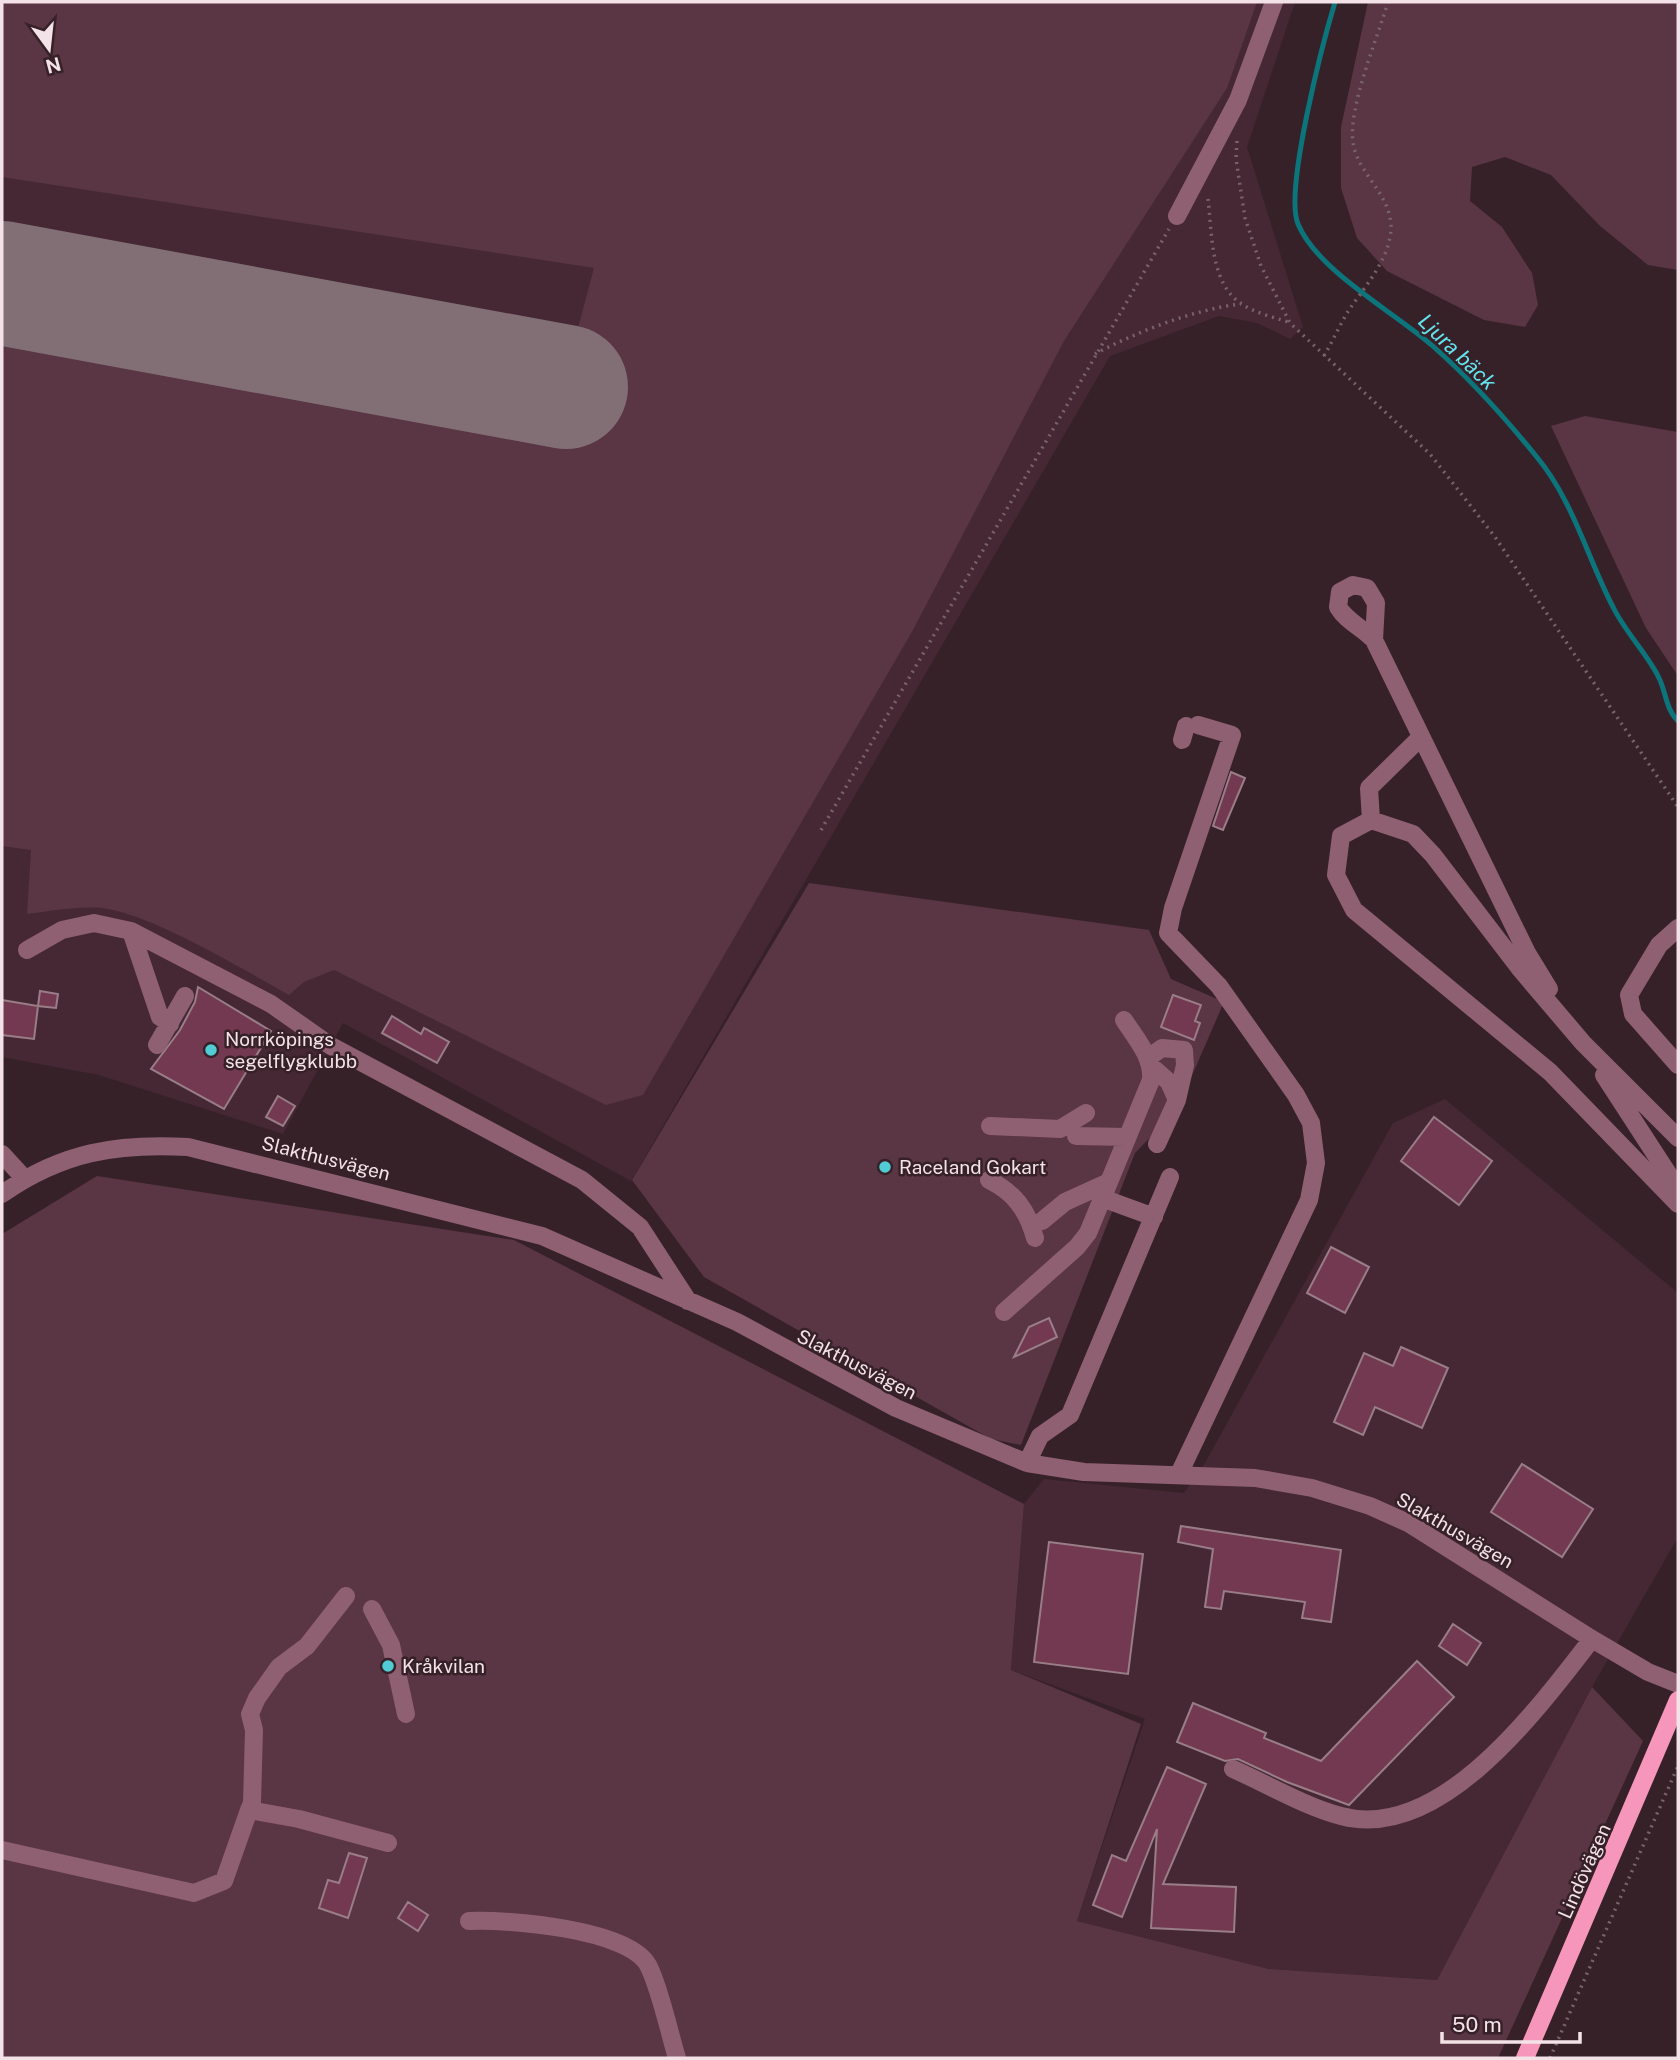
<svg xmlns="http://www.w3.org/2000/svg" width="1680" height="2060" font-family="'Public Sans',sans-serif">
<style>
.built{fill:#452833}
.green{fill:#5a3543}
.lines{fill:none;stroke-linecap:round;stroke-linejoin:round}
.stream{stroke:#0c757b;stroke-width:5}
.runway{stroke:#826f76;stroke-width:124}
.building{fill:#723950;stroke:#997d87;stroke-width:2}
.path{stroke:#77636a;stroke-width:3.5;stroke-dasharray:2 5;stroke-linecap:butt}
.minor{stroke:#8f6071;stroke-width:18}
.major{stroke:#f696ba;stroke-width:18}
.poi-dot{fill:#51ccd4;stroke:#372129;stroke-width:2.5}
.labels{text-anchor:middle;stroke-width:5;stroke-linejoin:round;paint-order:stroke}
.poi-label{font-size:19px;fill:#f3e3e8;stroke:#372129;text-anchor:start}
.street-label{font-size:19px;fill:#f3e3e8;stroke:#372129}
.water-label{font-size:21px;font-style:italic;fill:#62e5ee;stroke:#372129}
</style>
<rect width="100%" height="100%" fill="#372129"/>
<path class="built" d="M2 2H1295L1247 147 1303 327 1290 339 1257 323 1219 316 1110 356 631 1181 343 1023 283 1134 99 1075 2 1057Z
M1445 1099 1678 1293V1537L1592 1687 1437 1980 1269 1969 1077 1921 1145 1719 1011 1670 1024 1504 1044 1479 1184 1493 1205 1463 1393 1123Z"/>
<path class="green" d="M2 2H1257L1227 88 1064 341 913 630 643 1095 606 1105 334 970 304 982 289 995C242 969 152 914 102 908 78 906 51 911 27 914L31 850 2 846V332L557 435 575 339 594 268 2 177Z
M1368 2H1678V270L1648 265 1600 226 1551 175 1505 157 1472 167 1470 201 1502 227 1532 273 1538 305 1525 327 1484 320 1387 271 1357 238 1341 188V127Z
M1585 416 1678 432V676L1646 628 1551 426Z
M809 883 1149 930 1171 979 1224 1002 1177 1110 1135 1153 1021 1445 991 1439 704 1277 632 1180Z
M97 1176 514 1240 1024 1504 1011 1670 1141 1724 1077 1921 1269 1969 1437 1980 1592 1687 1643 1741 1498 2058H2V1234Z"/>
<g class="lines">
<path class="stream" d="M1335 2C1323 42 1284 191 1298 224 1318 272 1398 314 1435 348 1471 380 1506 419 1536 456 1573 500 1587 557 1613 607 1625 632 1649 656 1659 678 1666 692 1666 710 1678 721"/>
<path class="runway" d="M2 283 566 387"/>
</g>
<path class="building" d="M1231 772 1245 778 1223 830 1213 826Z
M198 987 271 1031 224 1109 151 1069 180 1030 195 1002Z
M40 991 58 994 56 1008 38 1006Z
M1173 995 1201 1005 1195 1021 1200 1023 1194 1040 1161 1027Z
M2 1000 38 1006 34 1039 2 1035Z
M392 1016 421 1034 424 1028 449 1042 437 1063 382 1033Z
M278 1096 295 1106 283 1126 266 1117Z
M1434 1117 1492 1161 1459 1205 1401 1161Z
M1331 1247 1369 1267 1345 1313 1307 1293Z
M1049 1318 1057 1337 1014 1357 1029 1327Z
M1401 1347 1448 1368 1422 1428 1375 1407 1363 1435 1334 1422 1364 1353 1393 1366Z
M1522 1464 1593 1509 1562 1557 1491 1512Z
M1181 1526 1341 1550 1331 1622 1302 1618 1305 1602 1224 1591 1221 1609 1205 1607 1213 1549 1178 1542Z
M1049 1542 1143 1554 1128 1674 1034 1662Z
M1453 1624 1481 1643 1467 1665 1439 1646Z
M1417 1661 1454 1697 1349 1805 1287 1782 1238 1759 1225 1761 1177 1742 1193 1703 1266 1733 1264 1738 1321 1761Z
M1167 1767 1206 1784 1163 1884 1236 1887 1234 1932 1151 1928 1157 1829 1122 1917 1093 1905 1112 1855 1126 1861Z
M349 1853 367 1858 348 1918 319 1908 328 1880 339 1883Z
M408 1902 428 1915 418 1931 398 1918Z"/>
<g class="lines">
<path class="path" d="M1237 141 1236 159 1245 218 1261 266 1290 323 1430 454 1495 537 1678 807
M1208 199C1212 231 1210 285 1242 304 1255 313 1273 317 1288 322
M1095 354C1136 332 1195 309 1241 304
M1324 356C1332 342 1339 327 1347 313 1364 287 1389 261 1391 229 1392 194 1357 174 1353 142 1348 108 1378 36 1388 2
M821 830 1169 229
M1550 2058 1678 1766"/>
<path class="minor" d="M1177 216 1238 100 1274 2
M1374 640 1376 603 1367 588 1353 585 1340 592 1338 607C1347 622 1362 627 1374 640L1527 953 1549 989
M1182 740 1186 726
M1371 820 1369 788 1420 738
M1678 928 1659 945 1629 995 1633 1014 1678 1065
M131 931 160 1017 170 1024
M27 950 62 930 94 923 131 931 271 1004 331 1046 582 1180 640 1227 688 1301
M157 1045 185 996
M1148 1058 1162 1048 1184 1050 1185 1065 1177 1100
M1152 1067 1169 1082 1177 1100 1157 1144
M1604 1075 1678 1189
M990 1126 1060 1129 1086 1113
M1076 1136 1127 1137
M1678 1138 1583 1043 1521 970 1433 855 1413 834 1371 820 1341 836 1336 875 1354 910 1550 1072 1678 1204
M2 1154 24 1178
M989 1180C1015 1193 1027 1210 1035 1238
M2 1194C62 1152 117 1143 188 1147L542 1236 737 1322 896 1408 1027 1463 1084 1472 1255 1478 1312 1488 1370 1506 1408 1523 1592 1639 1648 1672 1678 1684
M1102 1198 1154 1217
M1042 1221 1065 1202 1109 1182
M1004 1312 1077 1247 1088 1233 1151 1080C1153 1057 1136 1039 1124 1020
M1027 1463 1040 1436 1070 1415 1170 1177
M1179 1474 1309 1200 1316 1163 1311 1123 1296 1095 1219 986 1168 933 1173 908 1232 735 1198 725
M372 1609 391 1645 406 1714
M1233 1769C1267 1784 1306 1807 1341 1816 1441 1843 1539 1707 1592 1639
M249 1810 252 1803 254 1730 250 1714 257 1698 279 1667 307 1646 346 1596
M2 1850 194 1893 224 1881 249 1810 299 1819 388 1843
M469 1921C508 1919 628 1929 648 1965 660 1988 669 2032 677 2058"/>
<path class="major" d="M1525 2058 1678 1700"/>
</g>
<g class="poi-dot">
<circle cx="211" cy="1050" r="7"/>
<circle cx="885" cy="1167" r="7"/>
<circle cx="388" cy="1666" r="7"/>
</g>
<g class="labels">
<g class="poi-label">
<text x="225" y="1046">Norrköpings<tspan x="225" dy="22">segelflygklubb</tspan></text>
<text x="899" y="1174">Raceland Gokart</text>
<text x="402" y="1673">Kråkvilan</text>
</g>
<g class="street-label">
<text transform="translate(326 1158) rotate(14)" y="7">Slakthusvägen</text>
<text transform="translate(857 1364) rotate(27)" y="7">Slakthusvägen</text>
<text transform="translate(1455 1530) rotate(30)" y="7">Slakthusvägen</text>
<text transform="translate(1584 1871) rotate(-66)" y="7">Lindövägen</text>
</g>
<g class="water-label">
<text transform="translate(1457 352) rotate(44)" y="7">Ljura bäck</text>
</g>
</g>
<rect width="1680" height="2060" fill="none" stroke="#f3e3e8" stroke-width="7"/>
<g transform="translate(49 49) rotate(165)" stroke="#372129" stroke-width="5" paint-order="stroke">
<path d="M0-5L12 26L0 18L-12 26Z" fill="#f3e3e8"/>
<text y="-10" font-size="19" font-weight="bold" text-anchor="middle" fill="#f3e3e8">N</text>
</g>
<path d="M1442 2032v10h138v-10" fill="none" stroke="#f3e3e8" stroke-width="3.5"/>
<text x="1452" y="2032" font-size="21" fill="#f3e3e8" stroke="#372129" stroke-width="5" paint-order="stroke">50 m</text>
</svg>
